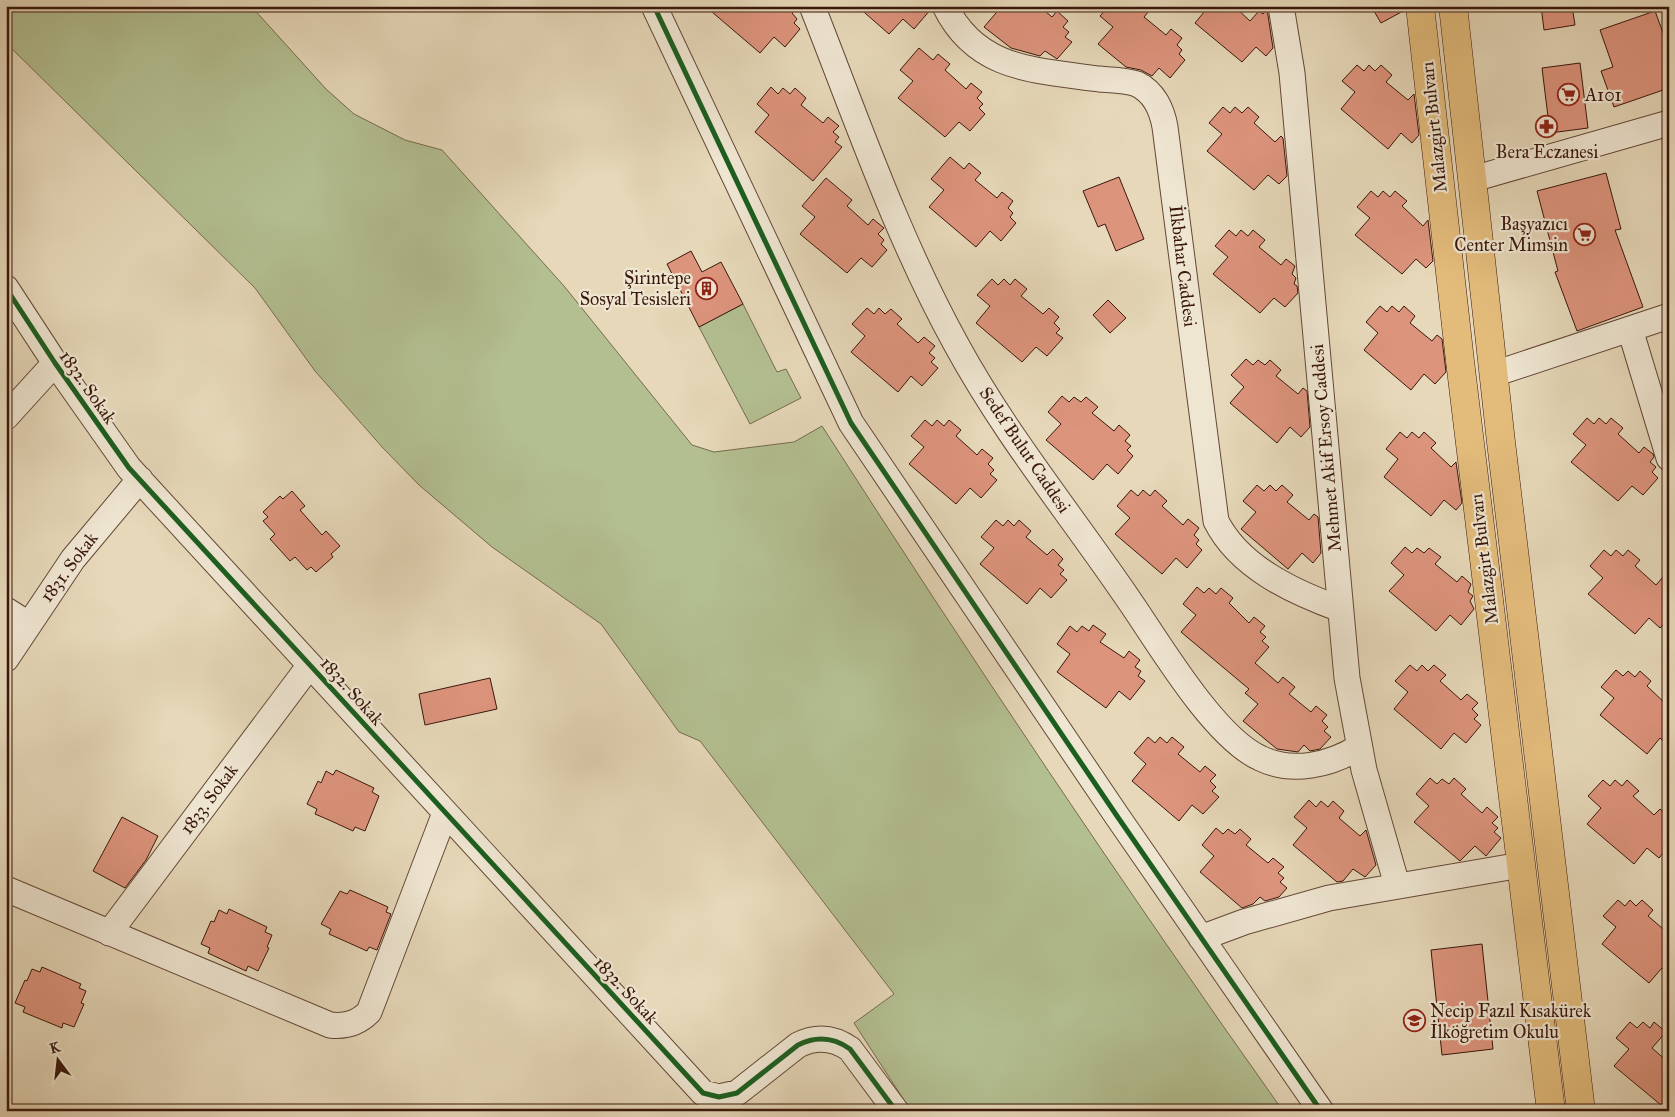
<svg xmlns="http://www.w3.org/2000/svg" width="1675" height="1117" font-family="'IM FELL Great Primer',serif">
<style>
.green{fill:#b3bf91;stroke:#766b4e}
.building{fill:#dd947d;stroke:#39170b}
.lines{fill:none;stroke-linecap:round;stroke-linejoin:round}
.minor-casing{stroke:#644736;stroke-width:27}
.highway-casing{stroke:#39170b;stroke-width:29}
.minor{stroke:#efe6d2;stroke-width:25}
.highway{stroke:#e3bc7c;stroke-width:28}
.cycleway-casing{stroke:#efe6d2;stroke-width:8}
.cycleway{stroke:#1b5e20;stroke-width:5}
.labels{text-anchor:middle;stroke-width:4.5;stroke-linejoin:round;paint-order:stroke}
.poi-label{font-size:18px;fill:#39170b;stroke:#efe6d2;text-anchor:start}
.street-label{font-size:18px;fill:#39170b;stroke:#efe6d2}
</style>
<rect width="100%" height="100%" fill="#e6d8b9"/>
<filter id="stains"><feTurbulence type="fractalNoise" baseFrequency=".004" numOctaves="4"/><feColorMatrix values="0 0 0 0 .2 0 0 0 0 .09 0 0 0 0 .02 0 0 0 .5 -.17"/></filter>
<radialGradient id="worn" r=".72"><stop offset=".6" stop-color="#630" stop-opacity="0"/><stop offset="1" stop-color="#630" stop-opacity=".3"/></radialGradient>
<path class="green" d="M6 6H251L326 89 354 114 405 140 442 150 564 286 692 445 714 452 794 442 822 426C971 658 1124 887 1283 1111H911L854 1023 894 994 700 741 679 732 601 624 492 547 419 485 383 448 315 371 255 288 6 43Z
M743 304 777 372 786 369 801 398 750 424 699 327Z"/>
<path class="building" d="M705 6H798L792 13 797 19 794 23 800 29 785 47 774 37 760 53Z
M857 6H931V9L914 29 903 19 889 34Z
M1002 6H1039L1052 17 1057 11 1068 21 1063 27 1069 32 1065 37 1072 42 1057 59 1045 51 1040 56 1011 48 984 27Z
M1109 6H1153L1144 17 1166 35 1171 29 1182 38 1177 45 1182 50 1179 54 1185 60 1170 78 1159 68 1152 76 1141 70 1126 67 1098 44 1113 27 1100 16Z
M1209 6H1234L1250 21 1259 11 1263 14 1267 9 1273 48 1266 56 1256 47 1242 62 1195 23Z
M1371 6H1405V10L1381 23Z
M1541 6H1572L1575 25 1544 30Z
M1655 11 1669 49V88L1614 107 1601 71 1613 67 1600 30Z
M919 48 933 60 938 54 950 64 945 70 966 89 971 83 982 92 977 98 983 104 979 108 985 114 970 131 959 122 945 137 898 98 913 81 900 70Z
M1580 63 1588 128 1550 133 1542 68Z
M1357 65 1364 71 1369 65 1375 71 1381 65 1392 75 1386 82 1408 100 1414 94 1419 135 1412 143 1401 133 1388 149 1341 109 1355 92 1342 81Z
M771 87 778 94 783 88 790 94 795 88 806 98 801 105 823 123 828 117 839 126 833 132 839 137 835 142 842 147 813 181 755 132 769 115 757 104Z
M1223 107 1230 113 1235 107 1242 113 1248 107 1259 117 1254 123 1275 142 1281 136 1283 138 1287 176 1279 184 1268 175 1254 190 1207 151 1222 134 1209 123Z
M950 157 964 169 969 163 981 173 975 180 997 198 1002 192 1013 201 1008 208 1013 213 1010 217 1016 223 1001 241 990 231 976 247 929 207 944 190 931 179Z
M1606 173 1621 229 1615 230 1643 307 1577 331 1555 272 1558 271 1537 191Z
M1119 177 1144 239 1116 251 1105 224 1098 227 1083 191Z
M826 178 852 200 847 206 868 225 873 219 884 228 878 234 884 240 881 244 887 250 872 267 861 258 847 273 800 234 815 217 802 206Z
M1371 191 1378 197 1383 191 1390 197 1395 191 1407 201 1402 206 1423 226 1428 220 1433 261 1426 268 1416 259 1402 274 1355 235 1370 218 1357 207Z
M1229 230 1236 236 1241 230 1248 236 1253 230 1265 240 1259 247 1281 265 1286 259 1295 266 1292 274 1296 278 1294 284 1297 286 1298 293 1285 307 1274 298 1260 313 1213 274 1228 257 1215 246Z
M691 251 702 272 721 262 743 304 699 327 667 264Z
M992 279 998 285 1004 279 1010 285 1015 279 1027 289 1021 296 1043 314 1049 308 1059 317 1054 323 1060 329 1056 333 1063 338 1047 356 1036 347 1022 362 976 323 990 306 977 295Z
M1108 300 1126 318 1110 333 1093 315Z
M1380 306 1387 312 1392 306 1399 312 1404 306 1415 316 1410 323 1432 341 1437 335 1442 339 1446 372 1435 384 1424 374 1411 390 1364 350 1378 333 1366 322Z
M867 308 874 314 879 308 885 314 891 309 902 319 897 324 918 343 924 337 935 346 929 353 935 358 931 362 938 368 922 386 911 376 898 392 851 352 865 336 852 324Z
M1246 359 1253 365 1258 360 1265 365 1270 360 1281 370 1276 376 1298 394 1303 388 1307 391 1310 427 1301 437 1290 427 1277 443 1230 403 1244 387 1231 375Z
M1062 396 1069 402 1074 397 1081 402 1086 397 1098 407 1092 413 1114 431 1119 425 1130 435 1125 441 1131 446 1127 450 1133 456 1118 474 1107 464 1093 480 1046 440 1061 424 1048 412Z
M1587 418 1594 424 1599 418 1606 424 1611 418 1623 428 1618 434 1639 453 1644 447 1653 454 1654 457 1650 462 1656 467 1652 472 1658 478 1643 495 1632 486 1618 501 1571 462 1586 445 1573 434Z
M925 420 932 426 937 420 944 426 949 420 961 430 956 436 977 455 982 449 993 458 988 464 994 470 990 474 997 480 981 498 970 488 956 504 909 464 924 447 911 436Z
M1400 432 1407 438 1412 432 1419 438 1424 432 1436 443 1431 448 1451 467 1456 462 1462 503 1456 510 1444 500 1431 516 1384 477 1398 459 1386 449Z
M1257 485 1264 491 1270 485 1276 491 1282 485 1293 495 1287 502 1309 520 1314 514 1318 517 1321 553 1313 563 1302 553 1288 569 1241 529 1256 512 1243 501Z
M1131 490 1138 496 1143 490 1150 496 1155 490 1167 501 1162 506 1183 525 1188 519 1199 528 1194 535 1199 540 1196 544 1202 550 1187 568 1176 558 1162 574 1115 534 1130 518 1117 506Z
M292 491 305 506 300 510 322 535 326 531 340 546 331 554 333 557 316 572 311 567 307 570 295 557 290 561 270 539 275 534 263 521 268 517 263 512 280 496 283 499Z
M996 520 1003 526 1008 520 1014 526 1019 520 1031 531 1026 537 1047 555 1053 549 1063 559 1058 565 1064 570 1060 574 1067 580 1051 598 1040 588 1027 604 980 564 994 548 981 537Z
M1405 547 1412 553 1417 548 1424 553 1429 548 1441 557 1435 564 1457 582 1462 576 1471 584 1468 592 1473 596 1470 601 1474 609 1461 625 1450 615 1436 631 1389 591 1404 575 1391 563Z
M1604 550 1611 556 1616 550 1623 556 1628 550 1640 560 1635 566 1656 585 1669 570V618L1660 628 1649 618 1635 634 1588 594 1603 578 1590 566Z
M1197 587 1204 593 1209 588 1216 594 1221 588 1233 598 1229 603 1249 623 1254 617 1265 626 1260 632 1266 637 1262 641 1269 647 1255 663 1278 683 1283 677 1295 687 1289 694 1311 712 1316 706 1327 715 1322 721 1328 727 1324 731 1331 737 1320 749 1310 751 1304 745 1298 752 1277 749 1243 721 1258 704 1245 693 1249 689 1181 632 1196 615 1183 604Z
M1093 625 1106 634 1100 642 1124 658 1129 651 1140 660 1135 667 1141 671 1138 676 1145 681 1130 700 1119 691 1106 708 1057 672 1070 654 1057 644 1070 626 1077 632 1082 626 1089 631Z
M1410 665 1417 671 1422 665 1428 671 1434 665 1446 675 1440 681 1461 700 1467 694 1478 703 1472 709 1478 715 1474 719 1481 725 1466 743 1454 733 1441 749 1394 709 1408 692 1395 681Z
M1616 670 1623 676 1628 671 1635 677 1640 671 1651 681 1647 686 1669 707V746L1660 738 1647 754 1600 715 1614 698 1601 687Z
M490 678 497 709 425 725 419 694Z
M1148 737 1155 743 1160 737 1167 743 1172 737 1184 747 1178 754 1200 772 1205 766 1216 775 1210 781 1216 787 1212 791 1219 797 1203 814 1192 805 1179 821 1132 781 1146 764 1134 753Z
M336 770 374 788 372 792 379 796 365 831 355 827 353 831 329 820 315 814 317 809 307 804 318 781 321 783 326 771 333 775Z
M1430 778 1437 784 1442 779 1449 784 1454 778 1466 789 1461 794 1482 813 1487 807 1498 817 1492 823 1498 828 1494 832 1501 838 1486 856 1475 846 1460 861 1414 822 1429 806 1416 794Z
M1603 780 1610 786 1615 780 1622 786 1627 780 1639 791 1633 796 1654 815 1660 809 1669 817V846L1659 858 1647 848 1634 864 1587 824 1601 808 1588 796Z
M1309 800 1316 807 1321 801 1328 807 1333 801 1344 811 1339 818 1360 836 1366 830 1376 865 1365 877 1353 869 1343 881 1337 882 1293 845 1307 828 1294 817Z
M122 817 158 836 146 860 125 888 93 871Z
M1216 828 1223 834 1228 829 1235 834 1240 829 1251 839 1246 845 1268 863 1273 858 1284 867 1278 873 1284 878 1280 882 1287 888 1279 897 1265 901 1260 897 1253 904 1242 908 1200 872 1214 856 1202 845Z
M350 890 388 907 386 912 391 914 377 950 369 947 367 951 329 934 331 929 321 924 340 891 347 894Z
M1618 900 1625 906 1630 900 1636 906 1642 900 1653 910 1648 916 1669 934V973L1662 968 1649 983 1602 944 1616 927 1603 916Z
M229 909 267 927 265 932 272 935 267 947 269 948 258 971 248 966 246 971 208 953 210 948 201 944 211 921 214 922 219 910 227 914Z
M1482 944 1493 1049 1442 1055 1431 950Z
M42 967 81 984 79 988 86 991 81 1003 84 1004 74 1027 63 1023 62 1028 23 1012 25 1007 15 1003 25 980 27 981 32 969 40 972Z
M1630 1022 1637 1028 1643 1022 1650 1028 1654 1022 1666 1032 1652 1048 1669 1063V1097L1661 1105 1614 1066 1629 1049 1616 1038Z"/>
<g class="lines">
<defs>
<path id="minor" d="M654 6 851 423 1117 816 1321 1111
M812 6C857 120 897 237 956 344 1006 436 1072 516 1131 603 1160 645 1214 737 1260 758 1292 774 1330 765 1359 747
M945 6C977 71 1036 70 1099 79 1110 80 1126 80 1137 84 1154 92 1162 110 1165 127L1216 521C1239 567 1293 592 1340 609
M1281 6 1292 73 1347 678 1364 770 1397 885
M1473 179 1669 123
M6 288 55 363 129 468 703 1093 719 1097 737 1093 798 1045C816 1036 833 1037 850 1049L896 1111
M1630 329 1669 458
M1494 374 1669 316
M6 417 55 363
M6 610 28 624
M6 659 73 559 140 479
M6 889 330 1025C346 1027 358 1023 369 1012L445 813
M109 933 310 665
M1201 938 1244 922 1329 898 1521 865"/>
<path id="highway" d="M1420 6 1460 361 1551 1111
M1453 6 1501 442 1581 1111"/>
</defs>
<use href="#minor" class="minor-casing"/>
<use href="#highway" class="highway-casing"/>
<use href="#minor" class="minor"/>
<use href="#highway" class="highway"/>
<defs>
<path id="cycleway" d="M654 6 851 423 1117 816 1321 1111
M6 288 55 363 129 468 703 1093 719 1097 737 1093 798 1045C816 1036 833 1037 850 1049L896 1111"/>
</defs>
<use href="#cycleway" class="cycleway-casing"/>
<use href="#cycleway" class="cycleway"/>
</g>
<defs>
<symbol id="supermarket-ring" viewBox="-11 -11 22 22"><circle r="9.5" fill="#efe6d2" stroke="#8f2418" stroke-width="1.5"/><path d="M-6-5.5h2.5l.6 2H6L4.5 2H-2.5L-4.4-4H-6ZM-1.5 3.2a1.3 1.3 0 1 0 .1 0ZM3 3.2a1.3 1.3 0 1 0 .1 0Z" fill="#8f2418"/></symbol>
<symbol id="pharmacy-ring" viewBox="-11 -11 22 22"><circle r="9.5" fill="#efe6d2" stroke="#8f2418" stroke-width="1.5"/><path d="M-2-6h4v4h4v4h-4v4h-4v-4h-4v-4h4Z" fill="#8f2418"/></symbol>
<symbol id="building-ring" viewBox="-11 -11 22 22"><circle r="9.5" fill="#efe6d2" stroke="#8f2418" stroke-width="1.5"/><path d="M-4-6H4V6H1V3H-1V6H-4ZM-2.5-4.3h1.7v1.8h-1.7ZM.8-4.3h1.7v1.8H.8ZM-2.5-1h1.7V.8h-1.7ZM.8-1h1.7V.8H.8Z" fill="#8f2418"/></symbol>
<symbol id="school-ring" viewBox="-11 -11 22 22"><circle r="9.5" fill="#efe6d2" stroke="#8f2418" stroke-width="1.5"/><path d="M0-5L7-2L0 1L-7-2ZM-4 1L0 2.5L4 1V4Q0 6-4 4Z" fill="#8f2418"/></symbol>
</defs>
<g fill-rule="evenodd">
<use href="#supermarket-ring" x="1556" y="82" width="25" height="25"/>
<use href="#pharmacy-ring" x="1534" y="114" width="25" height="25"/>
<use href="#supermarket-ring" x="1572" y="222" width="25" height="25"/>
<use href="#building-ring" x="694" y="276" width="25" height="25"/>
<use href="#school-ring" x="1402" y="1008" width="25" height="25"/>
</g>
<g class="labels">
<g class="poi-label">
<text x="1585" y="101">A101</text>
<text x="1547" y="158" text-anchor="middle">Bera Eczanesi</text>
<text x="1568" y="230" text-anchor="end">Başyazıcı<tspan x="1568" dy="21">Center Mimsin</tspan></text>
<text x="691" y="284" text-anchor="end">Şirintepe<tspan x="691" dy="21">Sosyal Tesisleri</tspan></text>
<text x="1430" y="1017">Necip Fazıl Kısakürek<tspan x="1430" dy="21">İlköğretim Okulu</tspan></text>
</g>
<g class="street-label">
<text transform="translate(1434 127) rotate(-96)" y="6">Malazgirt Bulvarı</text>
<text transform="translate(1183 266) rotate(83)" y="6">İlkbahar Caddesi</text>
<text transform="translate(88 387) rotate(55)" y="6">1832. Sokak</text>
<text transform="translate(1326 448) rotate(-95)" y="6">Mehmet Akif Ersoy Caddesi</text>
<text transform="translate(1025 450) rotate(56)" y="6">Sedef Bulut Caddesi</text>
<text transform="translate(1484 559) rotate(-97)" y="6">Malazgirt Bulvarı</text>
<text transform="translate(69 567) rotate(-53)" y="6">1831. Sokak</text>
<text transform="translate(352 691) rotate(48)" y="6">1832. Sokak</text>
<text transform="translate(209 799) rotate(-53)" y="6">1833. Sokak</text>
<text transform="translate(626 990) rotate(47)" y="6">1832. Sokak</text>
</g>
</g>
<rect width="1675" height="1117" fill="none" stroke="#e6d8b9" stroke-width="25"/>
<rect x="8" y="8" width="1660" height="1102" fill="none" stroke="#39170b" stroke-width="2.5"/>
<rect x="12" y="12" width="1650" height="1092" fill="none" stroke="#39170b"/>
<g transform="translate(58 1060) rotate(345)" stroke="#efe6d2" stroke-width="4" paint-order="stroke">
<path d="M0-4L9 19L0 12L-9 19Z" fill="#39170b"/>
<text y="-8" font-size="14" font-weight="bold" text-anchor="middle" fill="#39170b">K</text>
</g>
<rect width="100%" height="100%" filter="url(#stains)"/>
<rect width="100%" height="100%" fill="url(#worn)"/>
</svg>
